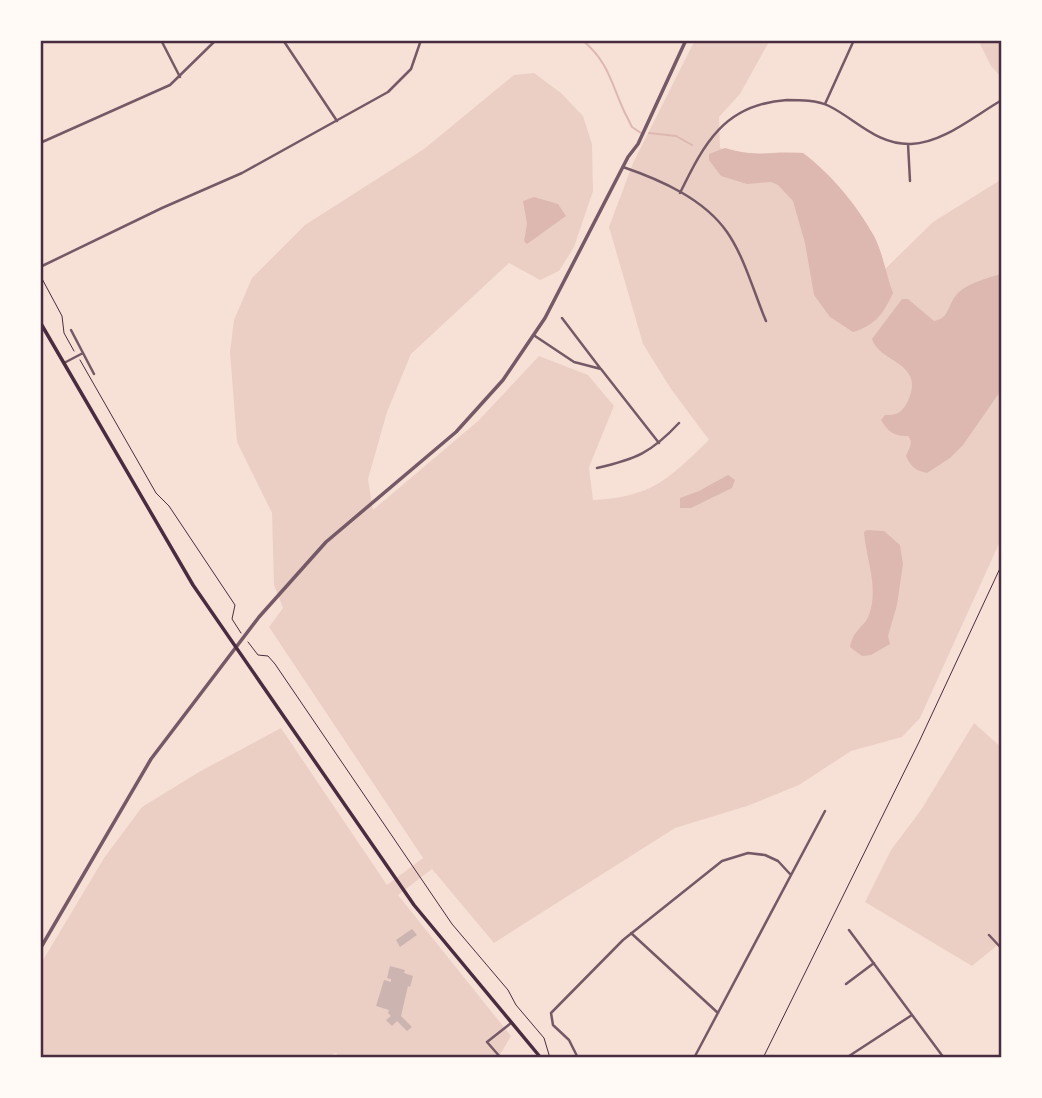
<svg xmlns="http://www.w3.org/2000/svg" width="1042" height="1098" font-family="Mulish,sans-serif">
<style>
.green{fill:#ebcfc5}
.water{fill:#dcb8b0}
.lines{fill:none;stroke-linecap:round;stroke-linejoin:round}
.stream{stroke:#dcb8b0;stroke-width:2}
.building{fill:#ccb4b1}
.path{stroke:#4a2c40;stroke-width:1}
.minor{stroke:#755966;stroke-width:2.5}
.tertiary{stroke:#755966;stroke-width:3.5}
.secondary{stroke:#4a2c40;stroke-width:3.5}
.neatline{fill:none;stroke:#4a2c40;stroke-width:2.5}
</style>
<rect width="100%" height="100%" fill="#f7e1d7"/>
<path class="green" d="M695 40H770L740 94 719 117 720 148 749 155 781 152 803 153 813 161 856 209 875 238 884 270 933 222 1002 179V537L920 718 902 737 851 751 799 785 747 806 675 828 494 943 432 869 398 895 511 1036 498 1058H340L336 1053 325 1058H40V965L104 858 142 807 199 772 281 728 387 885 423 858 269 627 283 608 274 585 272 513 237 442 230 352 234 320 252 278 305 225 424 149 514 75 534 73 561 93 583 116 592 144 593 191 574 247 559 271 540 280 509 263 411 354 387 412 368 479 373 510 478 421 539 356 588 375 614 406 589 467 593 500C653 497 668 479 709 440L671 389 643 344 609 227 633 163Z
M978 40H1002V78L991 66Z
M974 723 1002 748V946L999 944 972 966 865 902 891 850 921 810Z"/>
<path class="water" d="M725 148C754 157 773 152 803 153 831 174 857 205 874 236 883 253 886 275 893 293 883 314 876 325 853 332L830 317 814 295 805 243 793 201 778 185 771 182 747 184 721 176 709 160V154Z
M534 197 558 204 566 216 527 244 524 241 527 224 523 201Z
M1002 273V389L963 445 950 458 927 473C916 471 910 466 906 456 909 448 914 443 908 436 895 437 887 431 881 420L885 415C888 415 893 415 896 414 907 410 916 387 910 376 902 360 877 356 872 339L902 299H908L934 321C951 318 947 303 959 292 970 282 987 279 1002 273Z
M728 475 735 480 732 488 691 508H680V498L699 491Z
M867 530 884 531 900 545 903 564 897 605 888 636 890 644 871 655 862 656 850 647C854 628 864 628 869 615 879 587 866 559 864 532Z"/>
<g class="lines">
<path class="stream" d="M582 40C611 63 612 89 628 119L632 127 641 133
M649 133 676 136 692 145"/>
</g>
<path class="building" d="M412 929 417 935 400 947 396 940Z
M390 966 405 970 404 973 413 976 410 987 408 986 401 1016 412 1027 407 1031 397 1021 392 1026 386 1020 391 1016 388 1013 389 1010 376 1006 384 980 391 982V979L387 978Z"/>
<g class="lines">
<path class="path" d="M40 275 62 316 64 333 74 351
M80 360 156 493 169 506 235 605 232 619 241 633
M248 642 258 655 268 656 275 664 452 924 508 990 516 1005 544 1038 550 1058
M763 1058 919 742 1002 564"/>
<path class="minor" d="M161 40 180 77
M283 40 337 121
M825 104 854 40
M40 143 170 85 216 40
M908 144 910 181
M623 167C661 180 704 199 727 232 745 258 754 293 766 321
M680 193C704 144 724 104 787 100 800 100 817 100 829 106 857 120 877 145 911 144 943 143 974 116 1002 100
M40 267 162 208 242 173 388 92 411 69 421 40
M562 318 600 368
M71 330 94 374
M535 336 574 362 601 369 659 443
M64 363 83 353
M597 468C636 459 651 453 679 423
M849 930 944 1058
M631 933 718 1013
M989 935 1002 949
M846 984 874 963
M501 1058 487 1042 511 1023
M578 1058 569 1040 553 1025 551 1013 623 940 722 861 748 853 765 855 778 861 790 874
M694 1058 825 811
M846 1058 912 1015"/>
<path class="tertiary" d="M40 949 151 759 259 617 326 542 456 432 503 380 545 318 628 157 638 144 686 40"/>
<path class="secondary" d="M40 322 193 585 414 905 541 1058"/>
</g>
<rect width="1042" height="1098" fill="none" stroke="#fffaf5" stroke-width="84"/>
<rect x="42" y="42" width="958" height="1014" class="neatline"/>
</svg>
